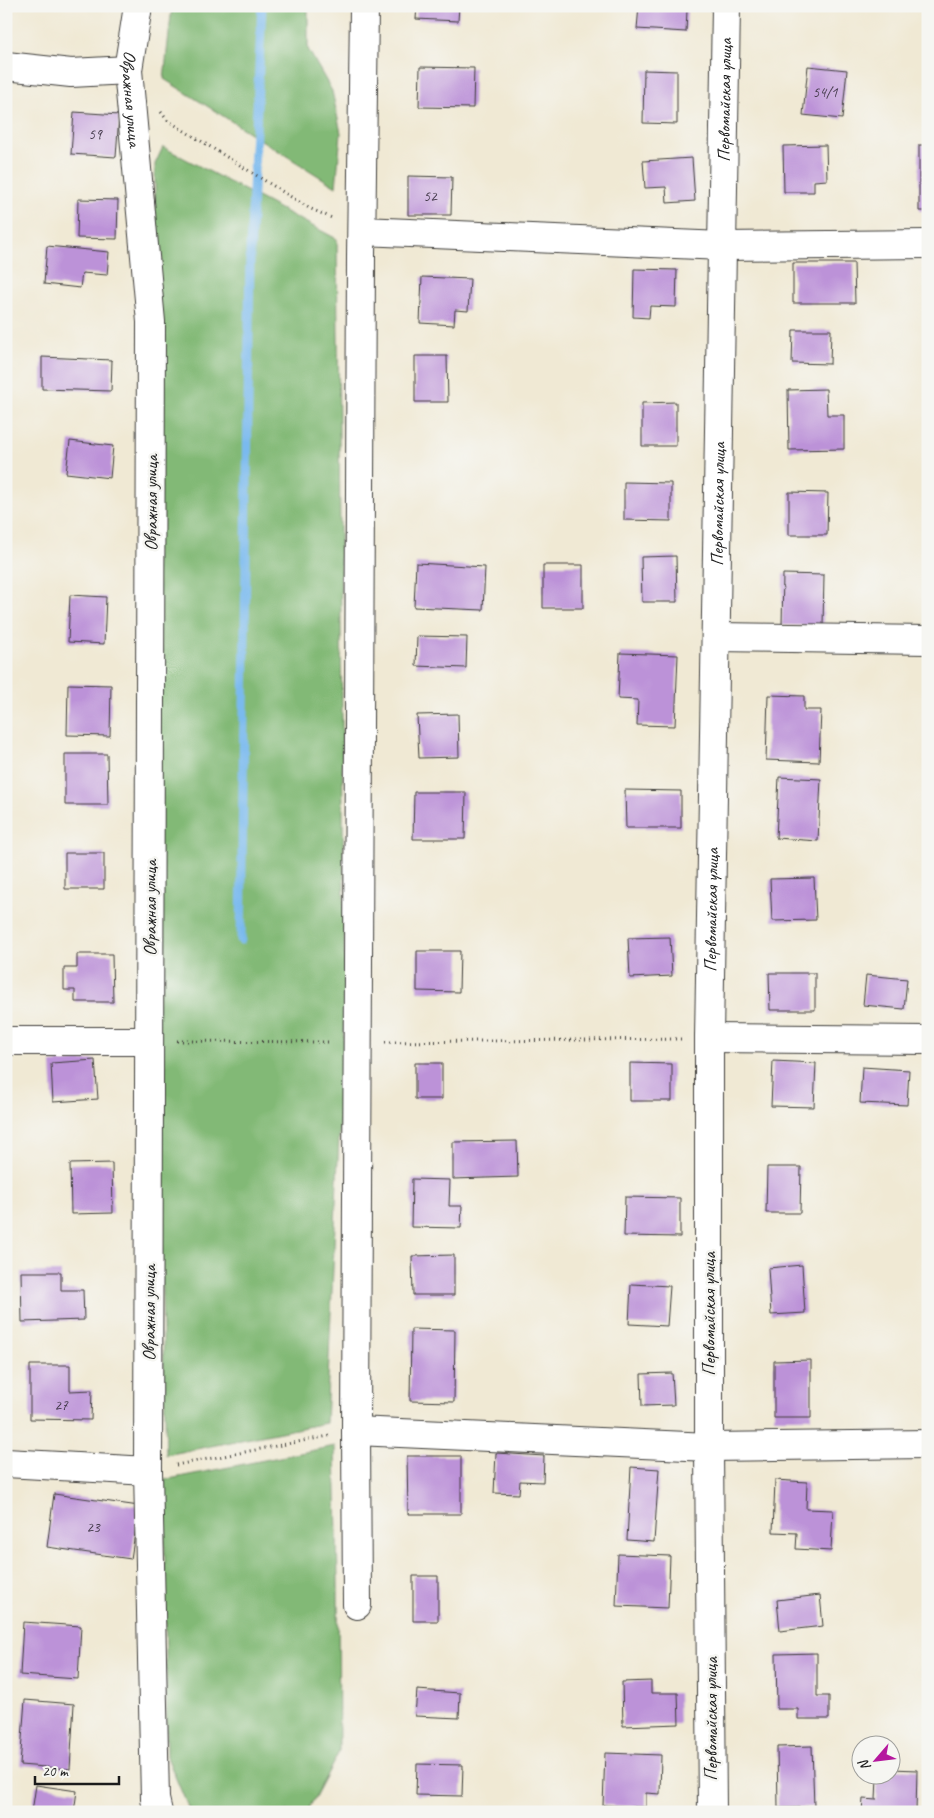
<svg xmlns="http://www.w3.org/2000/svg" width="934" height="1818" font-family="Caveat,sans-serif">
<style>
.forest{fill:#82b976;stroke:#4f6a49}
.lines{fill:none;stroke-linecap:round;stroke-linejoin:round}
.stream{stroke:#7abaee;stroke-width:9}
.building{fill:#bc92d8}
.minor-casing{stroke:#3c3b38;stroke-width:30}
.path{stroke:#3c3b38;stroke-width:3;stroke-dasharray:1 4;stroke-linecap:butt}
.minor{stroke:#fff;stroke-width:28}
.labels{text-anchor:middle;stroke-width:5;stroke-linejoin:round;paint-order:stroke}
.number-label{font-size:15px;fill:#443a4b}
.street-label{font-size:18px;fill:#1c1c1c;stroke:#f6f6f2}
</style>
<rect width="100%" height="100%" fill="#f6f6f2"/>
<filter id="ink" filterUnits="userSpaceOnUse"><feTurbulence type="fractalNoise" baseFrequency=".02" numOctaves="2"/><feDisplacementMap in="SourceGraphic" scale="10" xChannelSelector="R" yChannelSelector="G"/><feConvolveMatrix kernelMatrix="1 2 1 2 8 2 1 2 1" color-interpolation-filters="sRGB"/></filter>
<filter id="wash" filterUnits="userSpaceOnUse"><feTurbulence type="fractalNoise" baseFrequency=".0096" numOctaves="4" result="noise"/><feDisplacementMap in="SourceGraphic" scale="20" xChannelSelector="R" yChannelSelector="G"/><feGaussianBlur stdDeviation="1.12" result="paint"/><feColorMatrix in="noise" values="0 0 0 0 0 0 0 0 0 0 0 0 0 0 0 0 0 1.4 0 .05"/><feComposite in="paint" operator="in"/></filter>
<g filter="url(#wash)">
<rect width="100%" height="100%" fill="#f0e9d4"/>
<path class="forest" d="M172 6H308V49L332 91 341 133 336 187 164 79Z
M163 147 337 239 345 1005 326 1423 166 1455 156 1056 155 164Z
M335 1446 338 1580 339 1752 307 1812H190L167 1757 164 1480Z"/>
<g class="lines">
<path class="stream" d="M241 940 250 252 262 6"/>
</g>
<g id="blocks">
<path class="building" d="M417 6H459L458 21 416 19Z
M639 6H680V10H687L686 32 637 29Z
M808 66 847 70 842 119 803 115Z
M420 67 474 68 473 108 419 107Z
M644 70 677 71V124L643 123Z
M74 112 119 115 116 157 71 154Z
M826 145 827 180 814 181V192H784L783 146Z
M919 145H928V211H919Z
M692 158 695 201 667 203 666 187 645 188 643 161Z
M408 176 452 177 451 215H408Z
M78 199 118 200 117 239 77 238Z
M47 246 109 252 107 275 82 273 80 288 44 284Z
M793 263H854L855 303H793Z
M634 269 677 270 676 307 650 306 649 318 633 317Z
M422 277 470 279 468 311 455 310 454 325 420 323Z
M793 330H831L830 364 792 363Z
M415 356H447L448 402H415Z
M42 357 112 360 111 391 42 389Z
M826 389 827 415H844V449L789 450 788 390Z
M676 402V446H642V403Z
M70 441 113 446 110 478 66 473Z
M624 482 671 483V521L624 520Z
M789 492 828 493 827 535H789Z
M676 556 677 602H642L641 557Z
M416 563 485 567 483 610 414 607Z
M543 565H583V608H543Z
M783 574 824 575 823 626 782 625Z
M70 595 106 597 104 644 68 642Z
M417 636 467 637 466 668 416 666Z
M620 653 678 655 675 726 637 725 638 700 618 699Z
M68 684 111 685 110 736 67 735Z
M768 695 804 696V710H821L819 762 766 760Z
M458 714 459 757 419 758 417 715Z
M65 754H107L108 805H65Z
M779 777 821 779 818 841 776 838Z
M625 790 681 791V828H626Z
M414 792H466L465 839H413Z
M65 853H104V889H65Z
M814 878 816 920 772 921 770 879Z
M670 937 672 976 630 978 628 938Z
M417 951H460L459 992 417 991Z
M77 954H112L113 1002H75V990H64V968H77Z
M769 973H815V1010H770Z
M866 975 907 979 904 1009 863 1005Z
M95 1060 98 1099 53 1102 51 1063Z
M773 1061 816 1063 814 1107 771 1106Z
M415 1063H442V1099H415Z
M630 1063 672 1064V1101H630Z
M862 1067 909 1070 907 1105 860 1103Z
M517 1141 518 1177 453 1179V1142Z
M112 1163 113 1213 71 1214 70 1164Z
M767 1167H801L800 1213H766Z
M412 1179 450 1180 449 1206H462L461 1228 411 1227Z
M625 1197 680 1198V1237L624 1236Z
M454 1255V1295H413L412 1256Z
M802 1265 805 1313 771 1315 768 1268Z
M21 1272H61V1290H83L84 1320 22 1322Z
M631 1284 670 1286 667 1326 629 1324Z
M411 1329 455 1330 454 1402 410 1401Z
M811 1360V1418H774V1361Z
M30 1365H70V1391L92 1390 91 1420 30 1419Z
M672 1373 674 1405 642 1406 641 1374Z
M496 1453 544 1456 543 1482 520 1481 519 1494 494 1493Z
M407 1456H461V1514H408Z
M631 1467 659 1469 654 1542 627 1540Z
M775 1480 807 1482 806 1509 833 1510 831 1551 796 1549 797 1533 773 1532Z
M54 1494 139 1506 131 1559 47 1547Z
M618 1554 670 1556 668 1608 616 1606Z
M413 1576H438V1621H413Z
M820 1595 823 1626 780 1631 777 1600Z
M23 1622 81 1626 78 1679 20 1675Z
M817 1653V1696H829V1719H798V1709H777L776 1654Z
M651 1681V1693H678L679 1724 623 1726 622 1682Z
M417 1690 460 1693 459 1718 415 1716Z
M25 1700 74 1704 70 1769 20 1765Z
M812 1746 814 1807 778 1808 777 1747Z
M605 1753 661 1755 660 1794 646 1793V1807L603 1805Z
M417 1764 463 1765 462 1796 416 1795Z
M892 1769 917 1770 916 1812H862L863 1799 876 1800 877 1776H892Z
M36 1785 77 1791 74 1812H32Z"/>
</g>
</g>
<g filter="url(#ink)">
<use href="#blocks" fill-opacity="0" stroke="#3c3b38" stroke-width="1"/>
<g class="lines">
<defs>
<g id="minor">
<path id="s1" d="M138 6 128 70 151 322 148 1471 155 1799 158 1812"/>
<path d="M6 66 71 73 128 70"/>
<path d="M362 231 723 246 928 244"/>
<path d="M717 637 928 640"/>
<path d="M709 1038 928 1040"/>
<path d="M6 1041H149"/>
<path d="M356 1431 709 1447 928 1444"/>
<path d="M6 1463 148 1471"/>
<path d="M357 1605 356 1431 361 256 364 6"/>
<path id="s2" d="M712 1812 709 1447V1038L726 6"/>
</g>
</defs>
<use href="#minor" class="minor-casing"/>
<path class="path" d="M161 112 167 120 309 208 334 219
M177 1041 331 1042
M385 1042 681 1039
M176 1465 329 1436"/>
<use href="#minor" class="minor"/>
</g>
</g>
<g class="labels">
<g class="number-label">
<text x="825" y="97">54/1</text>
<text x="95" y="139">59</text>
<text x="430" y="201">52</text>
<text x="61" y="1410">27</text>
<text x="93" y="1532">23</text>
</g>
<g class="street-label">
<text dy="6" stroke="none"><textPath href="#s1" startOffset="94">Овражная улица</textPath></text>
<text dy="6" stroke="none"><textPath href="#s2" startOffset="1712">Первомайская улица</textPath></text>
<text transform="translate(151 503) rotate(-90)" y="6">Овражная улица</text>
<text dy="6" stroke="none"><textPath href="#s2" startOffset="1308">Первомайская улица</textPath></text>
<text transform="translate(150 908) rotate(-90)" y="6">Овражная улица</text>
<text dy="6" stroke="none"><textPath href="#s2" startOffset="902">Первомайская улица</textPath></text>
<text transform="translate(149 1313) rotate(-90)" y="6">Овражная улица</text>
<text transform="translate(709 1314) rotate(-90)" y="6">Первомайская улица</text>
<text transform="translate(711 1719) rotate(-90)" y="6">Первомайская улица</text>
</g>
</g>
<rect width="934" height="1818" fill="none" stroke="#f6f6f2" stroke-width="25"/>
<g transform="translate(876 1760) rotate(242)"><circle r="24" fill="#f6f6f2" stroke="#9f9f9c"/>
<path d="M0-4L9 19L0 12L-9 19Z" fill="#b5179e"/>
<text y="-8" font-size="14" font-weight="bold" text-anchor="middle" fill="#1c1c1c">N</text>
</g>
<path d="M35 1776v8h84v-8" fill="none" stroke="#1c1c1c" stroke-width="2.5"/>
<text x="42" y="1776" font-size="15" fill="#1c1c1c" stroke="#f6f6f2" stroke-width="4" paint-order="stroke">20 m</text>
</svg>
